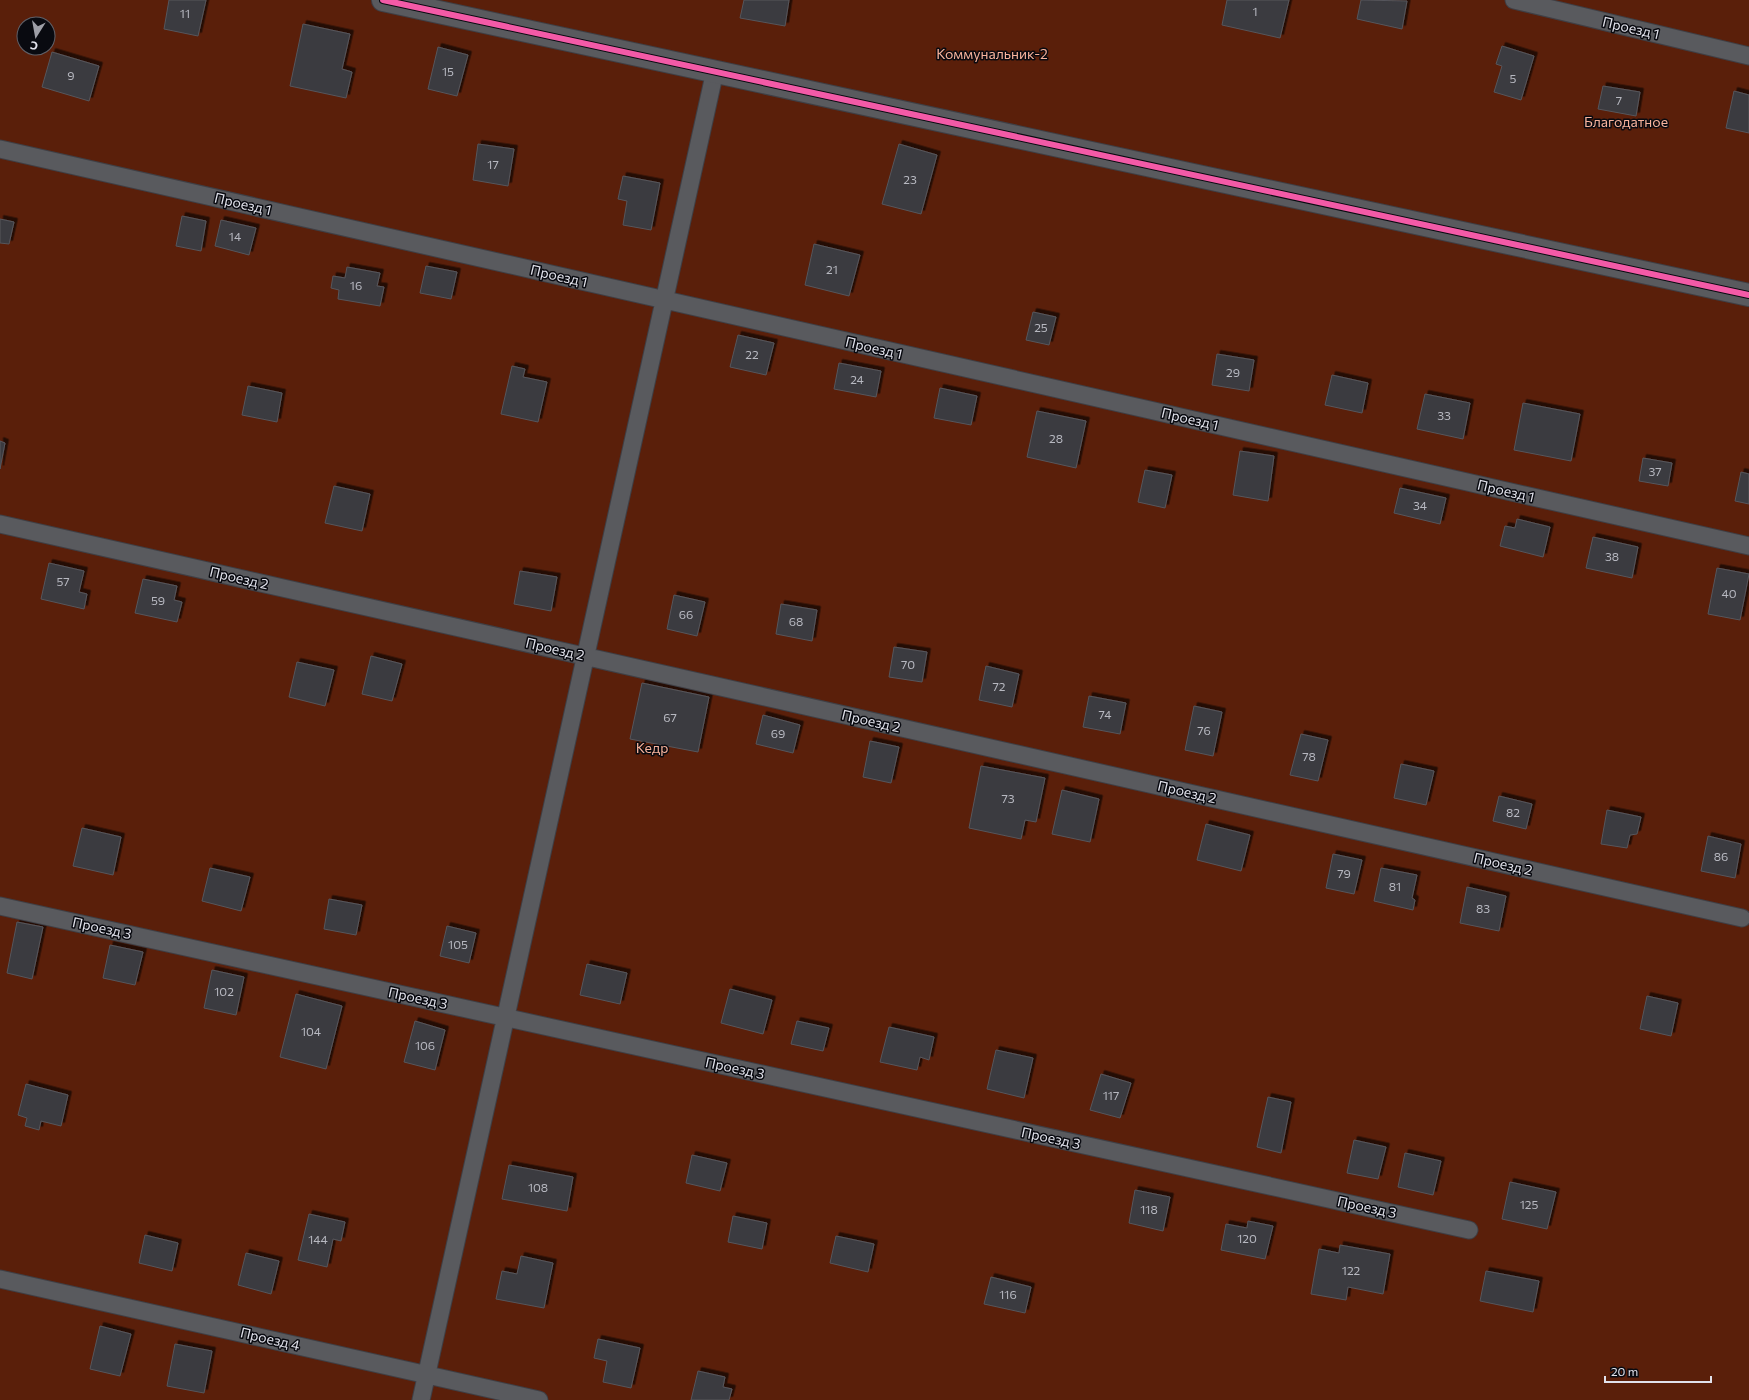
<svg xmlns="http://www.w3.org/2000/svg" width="1749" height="1400" font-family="Commissioner,sans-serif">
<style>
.green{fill:#5a1f0a;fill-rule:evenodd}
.building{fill:#3a3a3f;stroke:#56565c;filter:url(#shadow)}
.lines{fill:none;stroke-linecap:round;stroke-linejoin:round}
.service-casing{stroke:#3f3f45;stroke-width:19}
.minor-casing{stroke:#3f3f45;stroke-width:24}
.service{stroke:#595a5e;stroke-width:17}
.minor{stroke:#595a5e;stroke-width:22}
.cycleway-casing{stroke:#090a10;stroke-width:8}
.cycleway{stroke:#f35aa7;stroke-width:6}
.labels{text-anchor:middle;stroke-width:3;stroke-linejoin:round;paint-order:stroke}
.number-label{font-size:12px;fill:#b7b8c0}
.street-label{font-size:14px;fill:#e1e2eb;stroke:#090a10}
.park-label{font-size:14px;fill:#f8b39c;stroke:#090a10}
</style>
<defs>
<filter id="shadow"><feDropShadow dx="3.5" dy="-3.5" stdDeviation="0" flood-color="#0009"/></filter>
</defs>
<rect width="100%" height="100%" fill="#222228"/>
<path class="green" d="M0 0H1749V1400H0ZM24 24H48V48H24Z"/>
<path class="building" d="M169 0H206L198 36 164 29Z
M744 0H789L785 26 740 18Z
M1227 0H1289L1280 38 1222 25Z
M1361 0 1407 1 1402 29 1357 19Z
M303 24 350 34 342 69 352 72 346 98 290 86Z
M1502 46 1534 56 1521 100 1494 92 1502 66 1496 64Z
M438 47 468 55 457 96 428 89Z
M52 52 99 66 89 101 42 87Z
M1603 86 1640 92 1636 116 1598 109Z
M1734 91 1749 95V133L1726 128Z
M478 144 514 149 508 186 473 180Z
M899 144 937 155 921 214 882 204Z
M623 176 660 183 651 230 623 225 627 201 618 199Z
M182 216 206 221 201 251 176 246Z
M0 219 14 222 9 244 0 243Z
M221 220 256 228 249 255 215 246Z
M814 244 860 255 849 296 805 285Z
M426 266 457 272 451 299 420 293Z
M347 267 380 273 377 286 384 287 380 306 338 299 339 290 331 288 333 276 345 278Z
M1033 312 1056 317 1049 345 1026 340Z
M738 335 774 343 766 375 730 367Z
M1217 354 1254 360 1249 391 1212 385Z
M839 363 881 371 876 397 834 389Z
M512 366 525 369 523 377 547 382 538 422 501 414Z
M1332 375 1368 383 1362 413 1325 405Z
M248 386 282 393 277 422 242 415Z
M940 388 977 396 971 425 934 418Z
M1425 394 1470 403 1463 439 1417 429Z
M1523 403 1580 414 1571 461 1514 450Z
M1037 411 1086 421 1076 468 1027 457Z
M0 441 5 443 0 469Z
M1240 451 1274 456 1268 501 1233 495Z
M1643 458 1672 463 1668 486 1639 481Z
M1145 470 1172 475 1165 508 1138 502Z
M1741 472 1749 474V504L1735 501Z
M334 486 370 494 362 531 325 523Z
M1400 488 1446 498 1440 524 1394 513Z
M1517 519 1550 527 1543 557 1500 546 1505 526 1515 528Z
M1593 537 1638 547 1632 578 1586 568Z
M49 563 84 571 79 592 87 594 84 609 41 599Z
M1717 568 1749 574 1740 620 1708 614Z
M520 571 557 577 551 611 514 604Z
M143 579 177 586 174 600 182 602 177 622 135 613Z
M674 595 705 602 697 636 667 629Z
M781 604 817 610 812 641 776 634Z
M894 647 927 652 922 682 889 677Z
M371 656 402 664 392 701 362 694Z
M297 662 334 670 325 706 289 697Z
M986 666 1019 674 1012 707 979 700Z
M642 683 709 697 698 752 630 739Z
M1089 696 1126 703 1120 734 1083 727Z
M1194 706 1222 712 1213 756 1185 750Z
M763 715 800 725 793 753 756 744Z
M1301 734 1328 740 1318 781 1290 775Z
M870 741 899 747 891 783 863 777Z
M1401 764 1434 771 1426 805 1394 798Z
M981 766 1045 778 1036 822 1025 820 1021 839 969 828Z
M1062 790 1099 799 1090 842 1052 834Z
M1499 796 1532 804 1526 829 1493 821Z
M1607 810 1641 817 1637 834 1630 835 1627 848 1601 844Z
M1206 824 1250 835 1241 871 1197 860Z
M82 828 121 837 113 875 73 866Z
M1708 836 1741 844 1735 878 1701 871Z
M1333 854 1362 860 1354 894 1326 888Z
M210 868 250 877 241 911 202 901Z
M1381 868 1417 875 1412 898 1415 900 1413 910 1374 901Z
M1467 887 1506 896 1499 931 1460 923Z
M329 899 362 905 356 935 324 929Z
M17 922 43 927 32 979 7 973Z
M447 926 476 933 469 963 440 956Z
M110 945 143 952 135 985 103 978Z
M587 964 627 973 620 1004 580 995Z
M212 970 244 977 236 1015 204 1008Z
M730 989 772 1000 763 1034 721 1023Z
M296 994 342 1006 326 1069 280 1057Z
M1647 996 1678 1003 1671 1036 1640 1029Z
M415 1021 445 1030 435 1070 404 1062Z
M797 1021 829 1028 823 1051 791 1044Z
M889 1027 934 1037 929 1060 920 1057 917 1070 880 1062Z
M996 1050 1033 1058 1024 1098 987 1089Z
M1101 1074 1131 1083 1120 1118 1090 1110Z
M26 1084 68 1095 61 1126 41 1121 39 1130 25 1126 27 1118 18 1115Z
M1268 1097 1291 1102 1281 1153 1257 1147Z
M1354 1140 1386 1147 1378 1179 1347 1173Z
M1405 1153 1441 1161 1433 1195 1398 1187Z
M692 1155 727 1163 720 1191 686 1183Z
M509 1165 573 1177 567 1211 502 1199Z
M1510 1182 1556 1192 1547 1229 1502 1219Z
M1135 1190 1170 1197 1163 1231 1129 1223Z
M309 1214 345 1222 341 1241 333 1239 327 1267 298 1260Z
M733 1216 767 1223 762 1249 728 1242Z
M1248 1221 1273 1226 1265 1259 1221 1250 1226 1224 1247 1228Z
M145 1235 178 1243 172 1271 139 1263Z
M836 1236 874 1244 868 1272 830 1263Z
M1340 1245 1390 1254 1383 1294 1348 1287 1346 1300 1311 1294 1319 1249 1339 1253Z
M246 1253 279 1261 271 1294 238 1285Z
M521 1256 553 1263 544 1308 496 1299 502 1271 517 1274Z
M1486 1271 1539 1281 1533 1312 1480 1301Z
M991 1277 1031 1287 1025 1313 984 1304Z
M100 1326 131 1334 120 1376 90 1369Z
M598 1339 640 1348 631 1388 603 1382 607 1361 594 1358Z
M175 1344 212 1351 204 1393 167 1386Z
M698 1371 725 1377 723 1387 732 1389 729 1400H691Z"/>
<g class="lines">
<defs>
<path id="service" d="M1514 0 1749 56
M0 149 1749 546
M0 524 1742 918
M0 906 1469 1230
M0 1279 539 1400
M421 1400 715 71"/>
<path id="minor" d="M383 0 1749 295"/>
</defs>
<use href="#service" class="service-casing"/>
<use href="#minor" class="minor-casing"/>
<use href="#service" class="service"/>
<use href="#minor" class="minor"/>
<defs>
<path id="cycleway" d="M383 0 1749 295"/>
</defs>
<use href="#cycleway" class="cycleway-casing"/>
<use href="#cycleway" class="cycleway"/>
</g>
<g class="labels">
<g class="number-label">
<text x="1255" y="16">1</text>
<text x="185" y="18">11</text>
<text x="448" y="76">15</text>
<text x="71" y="80">9</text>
<text x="1513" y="83">5</text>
<text x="1619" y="105">7</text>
<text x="493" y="169">17</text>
<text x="910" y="184">23</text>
<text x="235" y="241">14</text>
<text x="832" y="274">21</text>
<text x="356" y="290">16</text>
<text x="1041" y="332">25</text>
<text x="752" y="359">22</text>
<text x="1233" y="377">29</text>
<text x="857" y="384">24</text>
<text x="1444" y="420">33</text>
<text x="1056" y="443">28</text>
<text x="1655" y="476">37</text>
<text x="1420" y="510">34</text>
<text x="1612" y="561">38</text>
<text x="63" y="586">57</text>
<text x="1729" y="598">40</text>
<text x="158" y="605">59</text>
<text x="686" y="619">66</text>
<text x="796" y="626">68</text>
<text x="908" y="669">70</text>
<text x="999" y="691">72</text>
<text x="1105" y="719">74</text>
<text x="670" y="722">67</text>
<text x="1204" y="735">76</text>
<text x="778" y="738">69</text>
<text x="1309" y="761">78</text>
<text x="1008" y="803">73</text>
<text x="1513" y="817">82</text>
<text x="1721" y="861">86</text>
<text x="1344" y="878">79</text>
<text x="1395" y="891">81</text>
<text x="1483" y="913">83</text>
<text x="458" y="949">105</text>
<text x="224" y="996">102</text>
<text x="311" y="1036">104</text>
<text x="425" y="1050">106</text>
<text x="1111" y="1100">117</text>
<text x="538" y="1192">108</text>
<text x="1529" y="1209">125</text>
<text x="1149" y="1214">118</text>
<text x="1247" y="1243">120</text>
<text x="318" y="1244">144</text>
<text x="1351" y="1275">122</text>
<text x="1008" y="1299">116</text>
</g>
<g class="street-label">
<text transform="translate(1631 28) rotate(13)" y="5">Проезд 1</text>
<text transform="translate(243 204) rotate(13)" y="5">Проезд 1</text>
<text transform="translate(559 276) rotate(13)" y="5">Проезд 1</text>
<text transform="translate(874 348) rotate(13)" y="5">Проезд 1</text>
<text transform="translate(1190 419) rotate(13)" y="5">Проезд 1</text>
<text transform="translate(1506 491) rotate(13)" y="5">Проезд 1</text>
<text transform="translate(239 578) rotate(13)" y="5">Проезд 2</text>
<text transform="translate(555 649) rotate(13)" y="5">Проезд 2</text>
<text transform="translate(871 721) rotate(13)" y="5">Проезд 2</text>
<text transform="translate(1187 792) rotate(13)" y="5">Проезд 2</text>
<text transform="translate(1503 864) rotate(13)" y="5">Проезд 2</text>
<text transform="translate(102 928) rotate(12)" y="5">Проезд 3</text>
<text transform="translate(418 998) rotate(12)" y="5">Проезд 3</text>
<text transform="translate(735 1068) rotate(12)" y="5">Проезд 3</text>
<text transform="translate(1051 1138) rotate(12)" y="5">Проезд 3</text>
<text transform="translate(1367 1207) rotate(12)" y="5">Проезд 3</text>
<text transform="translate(270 1339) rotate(13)" y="5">Проезд 4</text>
</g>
<g class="park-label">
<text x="992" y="59">Коммунальник-2</text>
<text x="1626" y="127">Благодатное</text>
<text x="652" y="753">Кедр</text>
</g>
</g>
<g transform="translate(36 36) rotate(191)"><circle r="19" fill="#090a10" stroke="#5f6068"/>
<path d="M0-3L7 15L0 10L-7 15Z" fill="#9e9fa7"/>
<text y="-6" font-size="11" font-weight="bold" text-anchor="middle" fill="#e1e2eb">С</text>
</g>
<path d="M1605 1376v6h106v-6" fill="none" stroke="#e1e2eb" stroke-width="2"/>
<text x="1611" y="1376" font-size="12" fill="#e1e2eb" stroke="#090a10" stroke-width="3" paint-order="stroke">20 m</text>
</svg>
